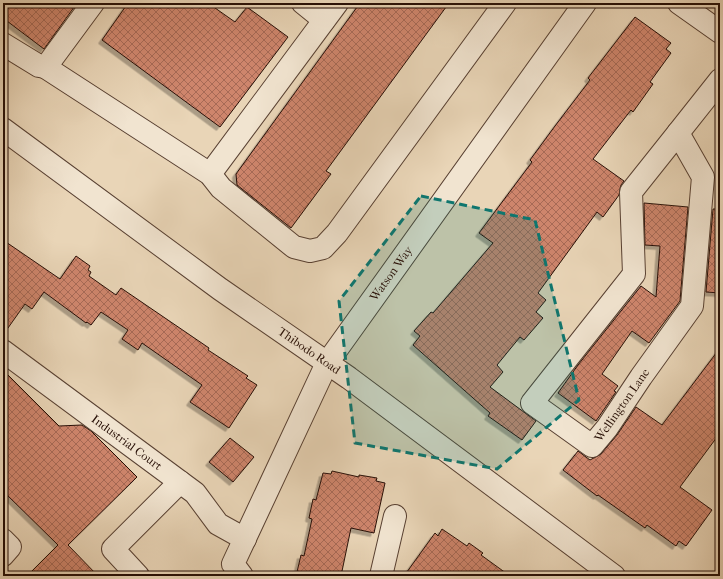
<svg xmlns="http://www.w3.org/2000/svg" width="723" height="579" font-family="'IM FELL French Canon',serif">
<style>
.building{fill:url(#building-cross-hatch);stroke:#270f06;filter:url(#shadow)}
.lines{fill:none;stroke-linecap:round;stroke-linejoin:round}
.minor-casing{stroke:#584032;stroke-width:24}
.minor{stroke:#f1e4d0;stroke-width:22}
.marked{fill:#0f766e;fill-opacity:0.2;stroke:#0f766e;stroke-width:3;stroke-dasharray:8 5;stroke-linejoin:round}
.labels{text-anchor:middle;stroke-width:3;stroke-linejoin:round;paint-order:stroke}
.street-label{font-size:12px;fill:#270f06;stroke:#f1e4d0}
</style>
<defs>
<pattern id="building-cross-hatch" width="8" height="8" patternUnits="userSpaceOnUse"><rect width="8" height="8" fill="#ce856c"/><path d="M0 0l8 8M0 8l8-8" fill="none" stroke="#a76b57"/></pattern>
<filter id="shadow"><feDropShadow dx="-3.5" dy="3.5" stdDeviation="0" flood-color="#0004"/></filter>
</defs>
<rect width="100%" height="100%" fill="#e9d5b7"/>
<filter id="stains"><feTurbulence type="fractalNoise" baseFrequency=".005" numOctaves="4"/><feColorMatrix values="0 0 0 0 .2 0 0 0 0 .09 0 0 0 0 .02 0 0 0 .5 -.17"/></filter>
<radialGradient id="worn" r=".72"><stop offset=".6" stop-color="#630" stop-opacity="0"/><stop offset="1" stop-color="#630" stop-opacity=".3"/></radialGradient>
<path class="building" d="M3 3H77L44 49 3 18Z
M128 3H208L235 22 247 7 288 37 220 127 102 40Z
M360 3H449L326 171 331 174 291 228 237 185 236 174Z
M635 17 671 43 666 49 671 53 650 82 653 84 633 112 631 110 593 159 624 181 621 185 619 195 603 217 597 212 538 293 546 300 536 312 543 318 524 340 520 337 497 365 503 372 490 387 536 421 522 440 488 416 490 413 413 345 420 336 414 331 431 312 433 313 493 243 479 233 532 162 530 160 555 126 590 80 588 78Z
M644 203 688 207 680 301 649 343 632 331 602 374 618 386 614 391 616 392 596 421 558 393 578 365 641 286 656 297 660 246 645 245Z
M713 209H720V293L706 292Z
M3 240 60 279 76 256 90 266 88 270 91 272 89 276 116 295 121 288 209 348 208 350 248 376 246 378 257 385 229 428 190 402 202 385 142 343 138 350 122 339 128 330 101 312 91 325 87 322 86 323 44 292 32 309 25 304 3 335Z
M720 348V433L680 487 712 510 686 546 679 541 676 546 647 525 645 528 598 495 597 496 563 470 578 451 590 460 601 454 617 435 636 407 662 425Z
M3 370 59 426 82 425 91 431 137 477 68 545 98 576H27L58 545 3 491Z
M230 438 254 457 233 482 209 462Z
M332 471 359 477V475L377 478 376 481 385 483 374 533 351 528 341 576H298L299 572H297L301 555 304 556 312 519 309 518 313 499 316 500 323 473 331 474Z
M442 529 467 546 469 543 483 553 481 555 510 576H404L435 533 438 536Z"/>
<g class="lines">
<defs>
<g id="minor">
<path d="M303 3 324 20"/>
<path d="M679 3 720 32"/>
<path d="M3 44 39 66 45 67 48 64 93 3"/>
<path d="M45 67 210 174 221 188 294 247 310 251 323 248 337 233 505 3"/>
<path id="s1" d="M3 129 220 289 349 378 614 576"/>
<path d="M678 133 703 177 692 306 641 377 607 428 592 446 532 403 634 274 631 192Z"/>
<path d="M678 133 720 80"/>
<path d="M210 174 337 3"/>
<path id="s2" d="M3 351 195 493 218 524 245 539"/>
<path d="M3 540 10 547 3 555"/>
<path d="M138 576 113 549 180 482"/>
<path id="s3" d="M242 576 233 564 327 363 585 3"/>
<path d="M381 576 395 516"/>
</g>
</defs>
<use href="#minor" class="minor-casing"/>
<use href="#minor" class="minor"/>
</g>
<path class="marked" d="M421 196 535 220 579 400 497 469 355 443 339 301Z"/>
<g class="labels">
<g class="street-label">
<text dy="4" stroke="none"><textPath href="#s3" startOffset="347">Watson Way</textPath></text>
<text dy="4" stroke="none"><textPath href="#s1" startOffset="378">Thibodo Road</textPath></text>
<text transform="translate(622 405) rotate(-55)" y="4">Wellington Lane</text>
<text dy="4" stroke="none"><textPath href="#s2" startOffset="154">Industrial Court</textPath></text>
</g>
</g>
<rect width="723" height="579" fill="none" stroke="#e9d5b7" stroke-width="16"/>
<rect x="4" y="4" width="715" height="571" fill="none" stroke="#270f06" stroke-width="2"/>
<rect x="8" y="8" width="707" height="563" fill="none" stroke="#270f06"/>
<rect width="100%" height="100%" filter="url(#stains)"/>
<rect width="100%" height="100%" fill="url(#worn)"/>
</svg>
